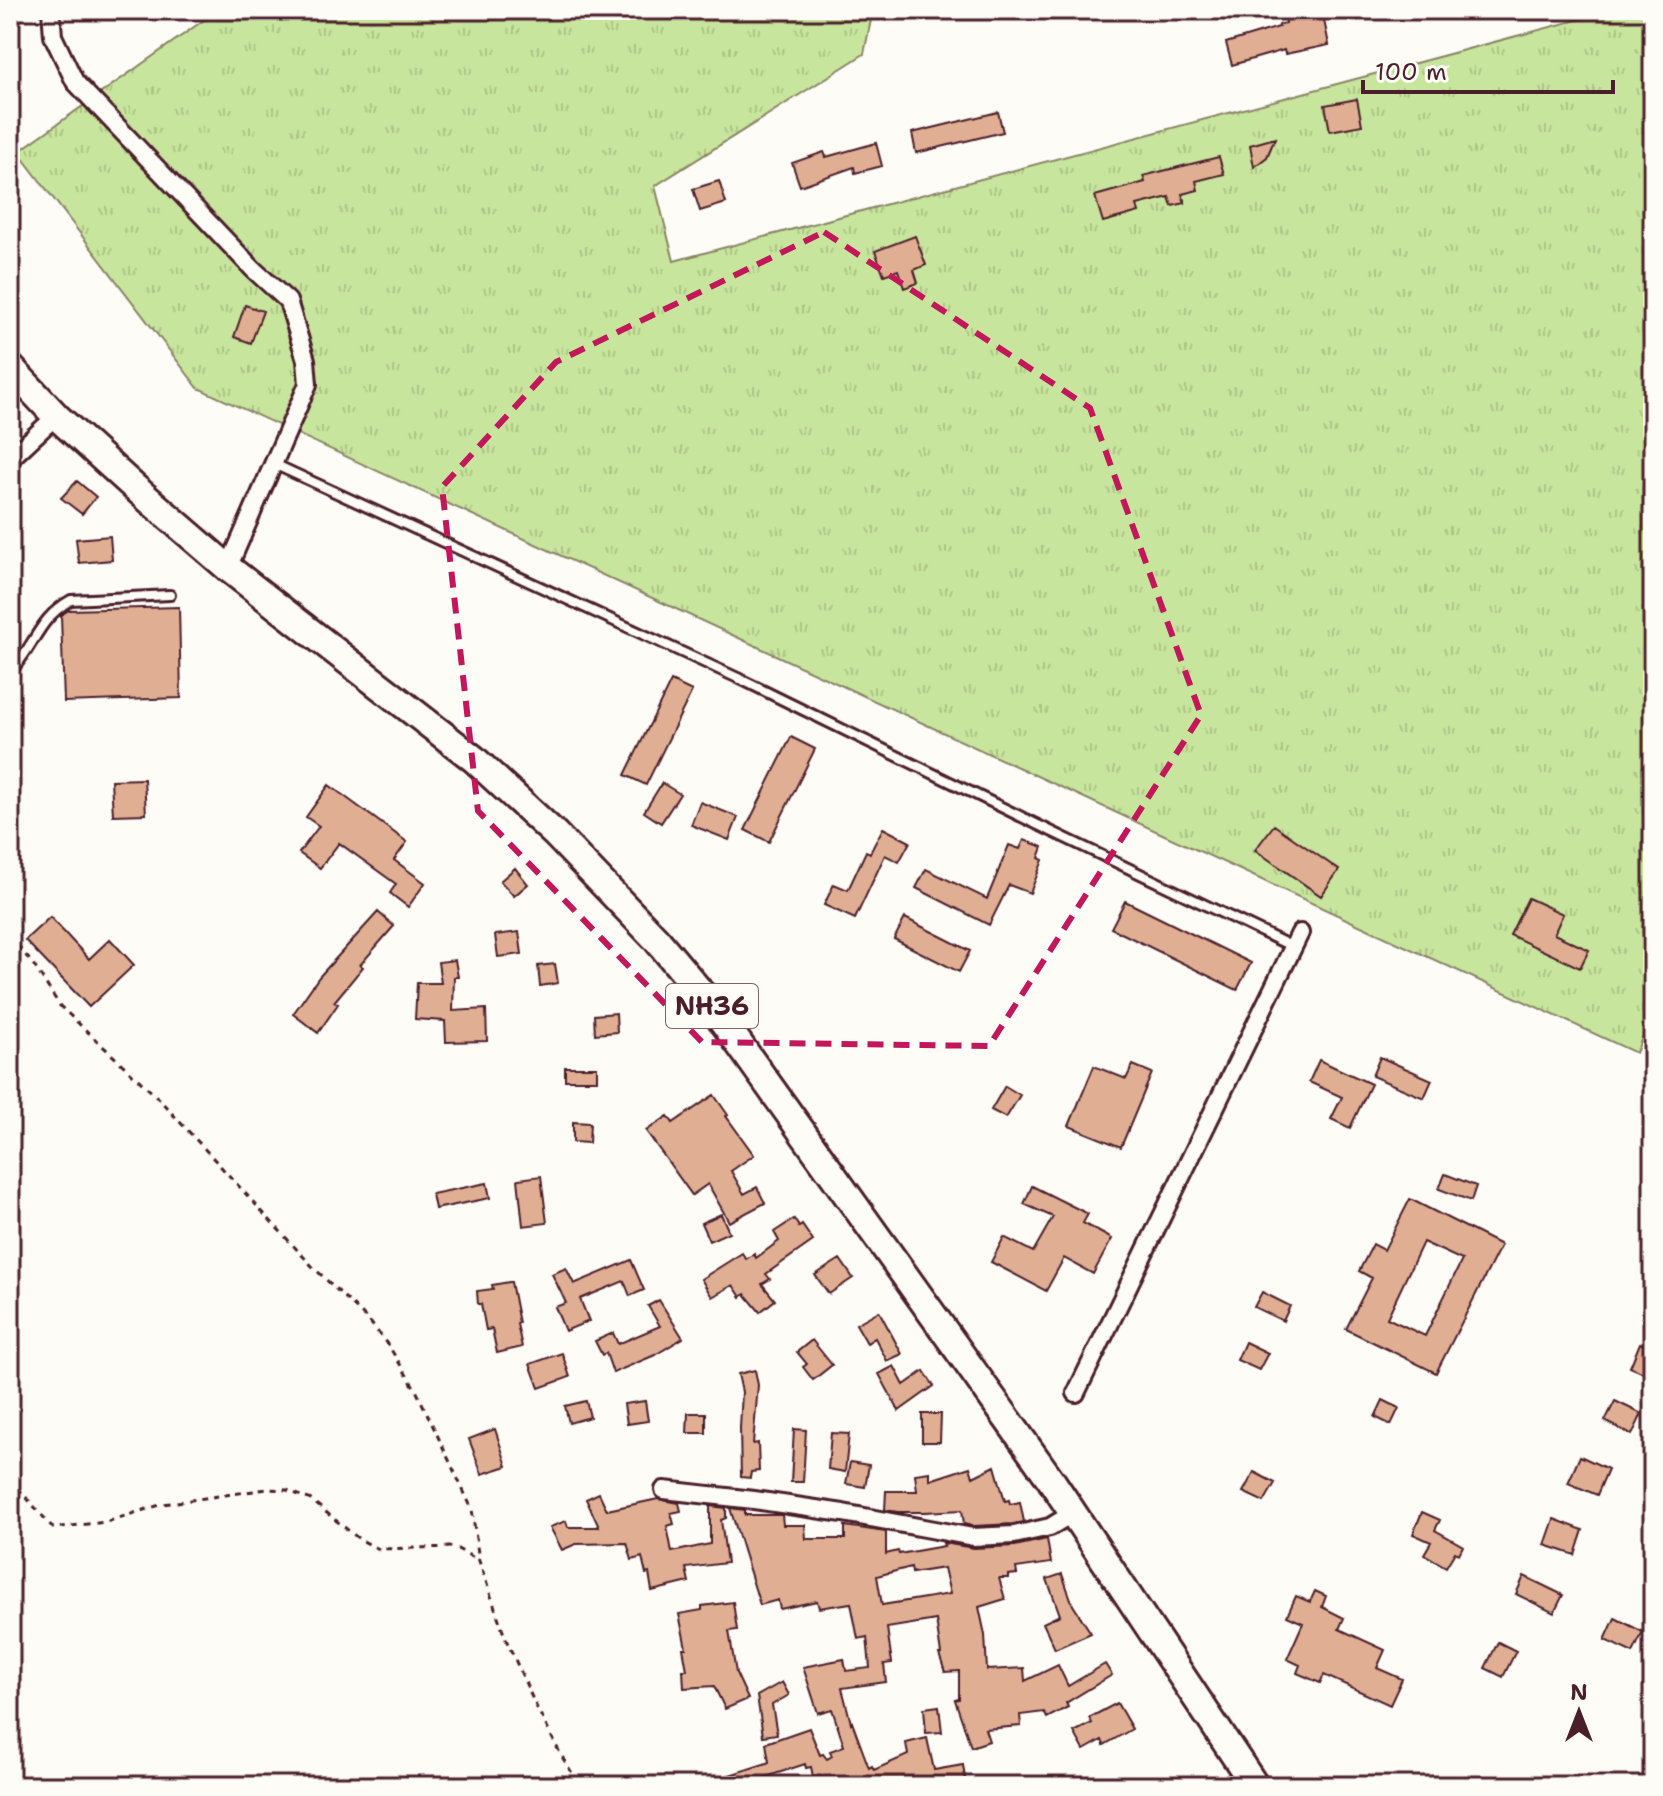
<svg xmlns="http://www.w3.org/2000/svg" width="1663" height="1796" font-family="'Shantell Sans',sans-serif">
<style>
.grass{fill:url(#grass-tufts);stroke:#898264;stroke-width:2}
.building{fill:#e0ae92;stroke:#4a1f2b;stroke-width:2;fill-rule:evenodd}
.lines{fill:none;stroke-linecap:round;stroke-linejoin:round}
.service-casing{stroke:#4a1f2b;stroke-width:14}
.minor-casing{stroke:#4a1f2b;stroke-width:22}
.trunk-casing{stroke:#4a1f2b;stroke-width:32}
.path{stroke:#4a1f2b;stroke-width:3;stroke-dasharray:6 6;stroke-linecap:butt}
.service{stroke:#fdfcf7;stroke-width:8}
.minor{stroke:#fdfcf7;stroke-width:16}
.trunk{stroke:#fdfcf7;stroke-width:26}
.marked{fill:none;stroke:#c2185b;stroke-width:6;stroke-dasharray:16 10;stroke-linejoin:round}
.labels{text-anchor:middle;stroke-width:8;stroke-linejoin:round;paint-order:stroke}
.shield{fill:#fdfcf7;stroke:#806168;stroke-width:2}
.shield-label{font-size:26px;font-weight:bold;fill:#4a1f2b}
</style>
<defs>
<pattern id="grass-tufts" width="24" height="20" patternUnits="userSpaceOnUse" patternTransform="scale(2)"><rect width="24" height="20" fill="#c8e59d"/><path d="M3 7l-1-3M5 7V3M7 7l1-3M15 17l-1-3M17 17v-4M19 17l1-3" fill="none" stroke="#adc487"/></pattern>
</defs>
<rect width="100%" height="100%" fill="#fdfcf7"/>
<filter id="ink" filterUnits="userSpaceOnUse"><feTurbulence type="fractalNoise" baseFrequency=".0125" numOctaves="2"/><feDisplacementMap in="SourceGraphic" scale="16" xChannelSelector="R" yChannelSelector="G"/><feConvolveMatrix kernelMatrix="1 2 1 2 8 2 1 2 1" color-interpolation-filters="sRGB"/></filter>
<g filter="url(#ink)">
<path class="grass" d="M218 10H873L864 54 655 186 674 261 1614 10H1653V1011L1636 1053 198 388 18 152Z"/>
<path class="building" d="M1316 10H1322L1329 45 1285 54 1284 50 1232 65 1226 43 1279 27V25L1286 23 1285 16Z
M1357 99 1362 125 1330 131 1325 105Z
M998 112 1003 132 916 153 912 133Z
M1275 138 1267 157 1254 167 1250 145Z
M876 143 882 166 855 173 854 167 800 186 792 163 824 152 826 157Z
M1219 157 1224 174 1196 181 1198 190 1182 194 1185 203 1172 206 1169 197 1137 205 1139 212 1103 222 1095 196 1145 182 1143 176Z
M719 181 726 203 700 211 693 189Z
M915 236 926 265 914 270 918 283 904 288 898 270 884 275 875 251Z
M245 305 263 311 251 343 234 337Z
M77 481 96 497 82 514 61 498Z
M110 536 112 560 79 563 76 539Z
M179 607 181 698 64 702 61 616 64 613 69 610Z
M671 681 692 691 646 785 625 775Z
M791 737 815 749 769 842 745 830Z
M144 779 146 814 113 815 111 780Z
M662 783 680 794 661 823 644 812Z
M329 785 407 842 394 860 425 883 408 907 390 893 396 884 339 843 320 868 299 853 319 826 306 817Z
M700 802 738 817 729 840 691 825Z
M1274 825 1339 870 1321 896 1255 850Z
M883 828 910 842 899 862 885 855 855 919 824 905 834 884 848 890 866 851 870 853Z
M1024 840 1043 847 1039 858 1043 860 1030 893 1009 885 989 925 916 888 926 869 987 899 1009 845 1020 849Z
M515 868 528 884 514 896 500 881Z
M1528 898 1563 914 1554 934 1589 950 1580 968 1510 935Z
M1125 901 1251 963 1237 990 1111 928Z
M378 912 394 926 360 965 363 967 334 1002 338 1004 318 1033 293 1014 319 977Z
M50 917 89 959 110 939 134 965 89 1007 25 940Z
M905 918 970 951 959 972 894 939Z
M519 932 522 954 498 957 495 935Z
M455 960 458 977H454L453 1011 486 1009 487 1041 446 1042 445 1021 415 1019 417 983H441L438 962Z
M555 964 558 983 540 986 538 966Z
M616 1013 617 1032 595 1034 594 1015Z
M1380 1057 1432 1080 1424 1098 1372 1076Z
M1319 1060 1371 1084 1350 1128 1331 1119 1342 1097 1309 1082Z
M1133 1065 1152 1073 1121 1147 1069 1126 1094 1066 1126 1079Z
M565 1067H597V1080H565Z
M1005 1086 1020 1095 1006 1118 991 1110Z
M714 1095 728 1115 726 1116 754 1155 731 1171 744 1194 757 1187 765 1203 729 1222 708 1184 692 1195 646 1131 668 1116 673 1123Z
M573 1122 590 1123 589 1143 573 1142Z
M1445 1174 1476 1186 1471 1201 1439 1189Z
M541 1176 547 1223 523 1226 518 1179Z
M487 1183 490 1198 435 1209 432 1194Z
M1032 1186 1088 1214 1083 1223 1112 1239 1093 1274 1064 1258 1046 1291 991 1262 1004 1237 1033 1252 1053 1217 1024 1204Z
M1410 1199 1501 1245 1436 1373 1346 1329 1372 1278 1359 1271 1373 1244 1384 1250ZM1423 1242 1462 1260 1425 1336 1387 1318Z
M721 1214 729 1232 709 1241 701 1223Z
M794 1219 799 1227 802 1225 813 1241 766 1274 770 1279 762 1284 775 1300 760 1312 745 1294 741 1297 733 1285 712 1297 701 1279 742 1253 746 1259 754 1254 756 1258 779 1241 774 1232Z
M840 1259 853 1278 829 1294 815 1275Z
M631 1260 644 1290 630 1296 624 1281 580 1299 589 1321 565 1331 555 1307 566 1303 552 1274 566 1268 574 1284Z
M509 1282H511L519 1323 517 1324 522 1347 497 1353 492 1329 486 1330 481 1304H478L477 1291 493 1289 492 1285Z
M1262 1292 1290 1306 1283 1321 1254 1307Z
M659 1300 683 1338 655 1355 613 1373 606 1353 602 1355 595 1341 613 1333 618 1344 660 1326 648 1306Z
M879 1311 902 1354 887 1361 875 1338 867 1343 856 1324Z
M812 1340 832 1365 813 1380 803 1367 807 1364 797 1352Z
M1245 1342 1268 1353 1259 1370 1237 1360Z
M1640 1343 1653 1349V1377L1630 1367Z
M562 1353 570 1377 539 1388 530 1364Z
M894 1366 904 1385 924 1371 934 1386 899 1411 879 1374Z
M755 1370 758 1385 753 1444 758 1443 759 1471 751 1472 750 1478 741 1477 740 1428 742 1392 738 1374Z
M1383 1400 1399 1408 1391 1425 1375 1417Z
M586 1401 590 1417 569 1423 565 1406Z
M645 1401 648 1421 627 1424 624 1404Z
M1615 1401 1642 1414 1632 1435 1605 1421Z
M688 1413H706V1433H687Z
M922 1414H941L940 1442H922Z
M495 1429 507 1466 482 1474 469 1439Z
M794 1429 806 1430 803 1482H791Z
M831 1433 849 1434 845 1472 828 1469Z
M1580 1456 1608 1469 1597 1495 1568 1483Z
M850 1462 869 1465 865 1487 846 1484Z
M995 1466 1005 1501 1009 1500 1010 1504 1020 1502 1024 1522 1013 1524 974 1526 964 1524 962 1510 924 1512H898L885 1510 886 1491H917L915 1474 930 1472V1480L970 1467 973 1477Z
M1254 1472 1275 1483 1264 1502 1243 1492Z
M599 1493 607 1510 658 1499 679 1503 681 1511 671 1513 674 1524 667 1526 672 1552 710 1544V1506L726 1508V1518L721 1520 727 1563 686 1568 689 1582 652 1591 649 1573 646 1574 642 1557 632 1560 627 1543 576 1544 562 1550 550 1527 566 1521 568 1527H599L586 1499Z
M730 1508 745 1510V1515H782L783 1525H805L806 1539H845V1526L886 1532V1554L898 1551 899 1554 944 1546 943 1543 974 1548 1015 1546 1047 1539 1051 1563 1016 1568 1017 1574 1008 1575V1578H999L1005 1599 979 1607 985 1635 987 1670 1024 1668 1025 1681 1058 1665 1068 1686 1105 1664 1112 1675 1066 1703 1068 1707 1047 1718 1044 1712 1020 1715 1021 1726 985 1729 989 1741 971 1747 955 1700 959 1699V1671L945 1672 939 1654H941L936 1620 887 1628 892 1663 884 1664 886 1682 842 1688 851 1723 852 1722 869 1768 872 1766 874 1770 908 1755 906 1743 927 1738 934 1770 963 1765 966 1784 951 1786H832L831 1784 815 1786 811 1767 806 1768 805 1764 751 1782 752 1786H706L705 1783 767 1763 769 1762 766 1743 809 1728 820 1755 823 1754 827 1759 832 1756 830 1751 844 1746 832 1709 818 1713 803 1667 844 1659 846 1671 870 1668 867 1637 858 1639 851 1603 819 1608 817 1601 780 1609 778 1600 760 1605ZM911 1567 912 1573 944 1568 950 1594 882 1605 877 1576Z
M1422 1512 1440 1520 1435 1530 1463 1546 1459 1554 1455 1552 1446 1567 1424 1554 1431 1542 1413 1534Z
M1554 1519 1583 1530 1575 1555 1545 1545Z
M1062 1574 1073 1605 1091 1633 1055 1649 1043 1623 1060 1615 1047 1579Z
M1524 1576 1563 1595 1554 1613 1516 1594Z
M1315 1591 1326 1596 1322 1607 1344 1618 1339 1629 1385 1650 1377 1668 1402 1679 1390 1705 1324 1675 1320 1683 1297 1673 1300 1665 1287 1659 1303 1623 1287 1616 1296 1596 1310 1602Z
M733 1602 737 1630 729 1631 736 1673 748 1699 725 1709 714 1686 684 1688 683 1670H687L683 1648H686L679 1614 702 1610V1606Z
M1615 1618 1643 1632 1633 1653 1605 1640Z
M1498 1642 1516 1651 1503 1677 1485 1668Z
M782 1682 789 1695 772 1705 777 1734 763 1736 757 1696Z
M1117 1703 1132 1729 1104 1745 1102 1740 1084 1750 1074 1732 1092 1723 1089 1718Z
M939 1706 942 1732 926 1733 924 1708Z"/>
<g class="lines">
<defs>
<path id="service" d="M274 464 740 679 1036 824 1293 947
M10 672C35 647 37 619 71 600L170 595"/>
<path id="minor" d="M51 10 53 36 75 82 253 269 288 301 306 360 308 384 228 568
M10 459 56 416
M1076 1393 1300 933
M664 1490 754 1500 843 1513 973 1537 1014 1535 1050 1527 1073 1513"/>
<path id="trunk" d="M10 367 56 416 133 486 228 568 474 759 555 834 657 940 712 1006 1051 1480 1255 1786"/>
</defs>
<use href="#service" class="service-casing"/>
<use href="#minor" class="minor-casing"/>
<use href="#trunk" class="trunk-casing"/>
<path class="path" d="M10 875 18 860 19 827 11 683
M10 937 33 964 60 1006 157 1097 312 1266 370 1322 390 1348 416 1390 472 1509 479 1561 505 1637 534 1702 561 1755 580 1786
M10 1479 53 1528 106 1522 163 1504 267 1489 287 1490 311 1500 359 1539 379 1549 454 1547 478 1560"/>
<use href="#service" class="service"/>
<use href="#minor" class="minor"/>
<use href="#trunk" class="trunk"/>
</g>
</g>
<path class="marked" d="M824 232 1090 408 1201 715 989 1046 702 1042 478 811 442 487 556 362Z"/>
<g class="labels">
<rect class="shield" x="666" y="984" width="92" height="44" rx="6"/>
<g class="shield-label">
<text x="712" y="1015">NH36</text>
</g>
</g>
<rect width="1663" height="1796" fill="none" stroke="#fdfcf7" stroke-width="40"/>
<rect x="20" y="20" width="1623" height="1756" fill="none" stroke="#4a1f2b" stroke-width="3" filter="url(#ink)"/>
<g transform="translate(1579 1712)" stroke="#fdfcf7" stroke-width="6" paint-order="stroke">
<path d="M0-6L14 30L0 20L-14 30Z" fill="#4a1f2b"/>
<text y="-12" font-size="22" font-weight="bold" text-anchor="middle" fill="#4a1f2b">N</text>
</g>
<path d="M1363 80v12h250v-12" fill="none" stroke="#4a1f2b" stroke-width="4"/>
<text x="1375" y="80" font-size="24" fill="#4a1f2b" stroke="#fdfcf7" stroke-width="6" paint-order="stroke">100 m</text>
</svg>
